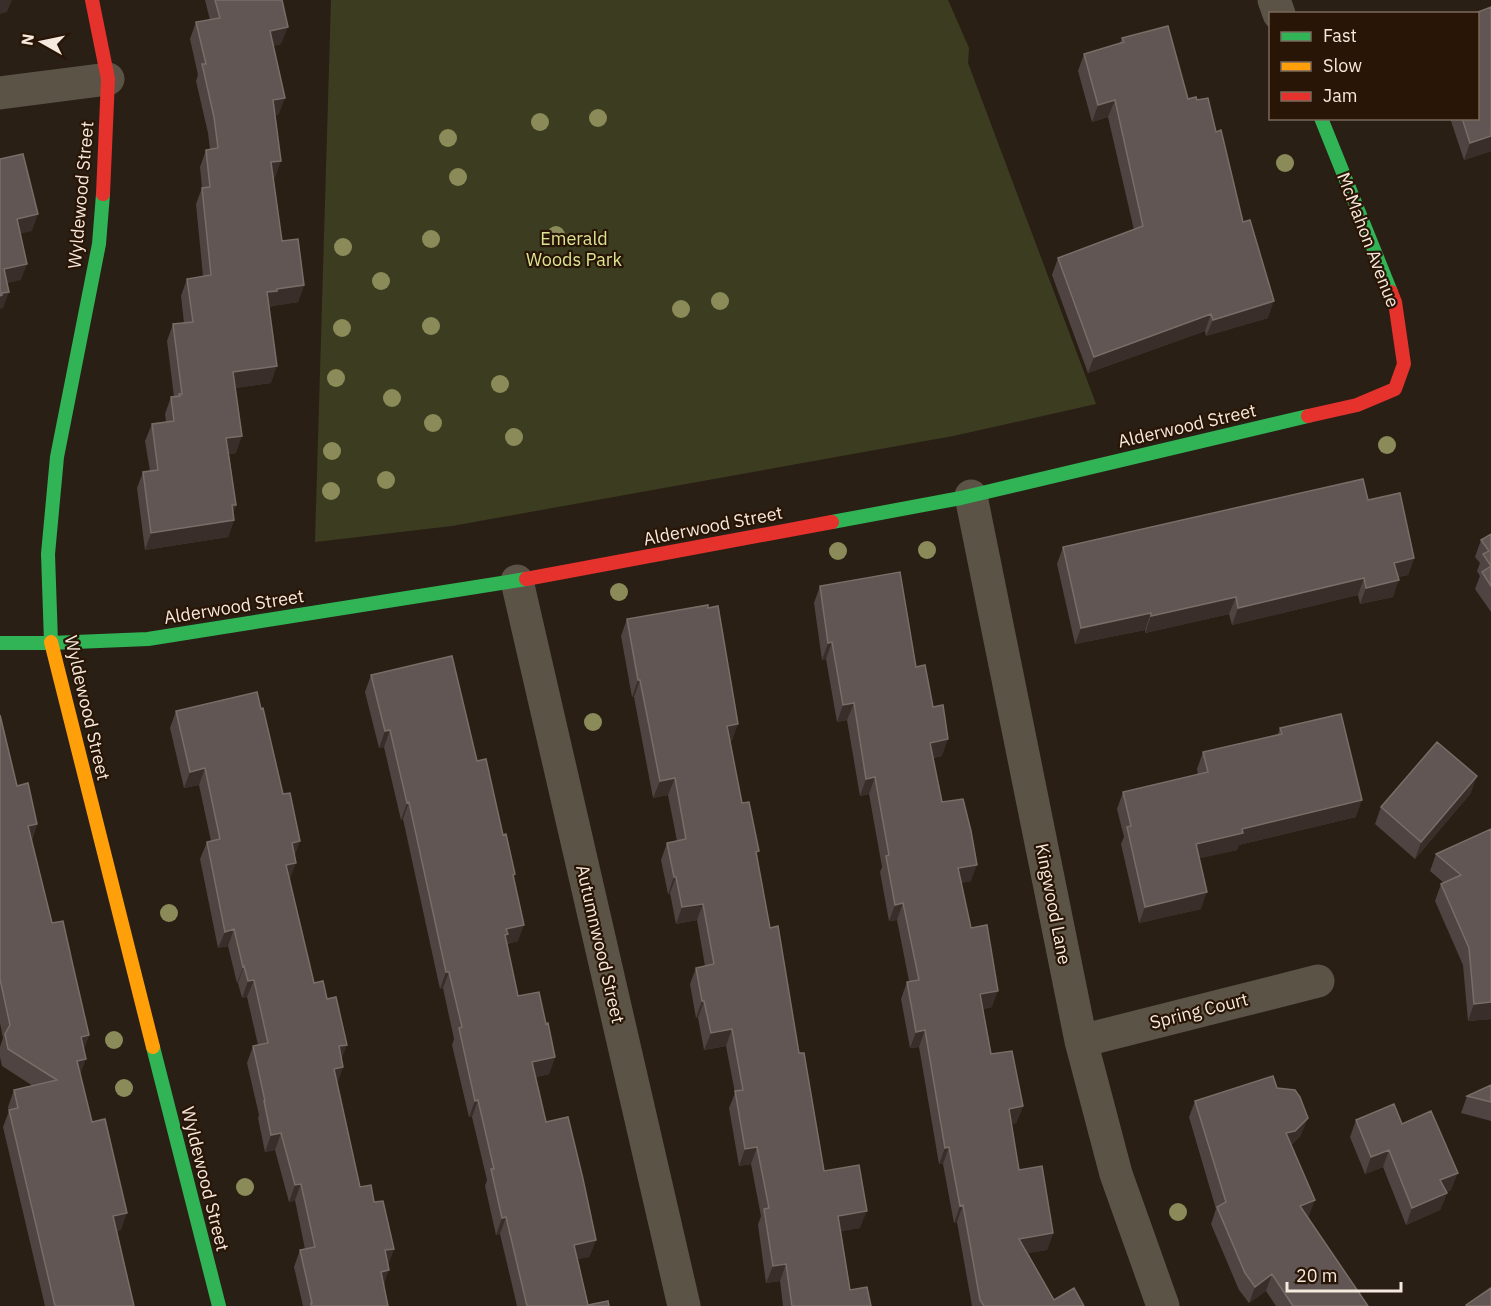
<svg xmlns="http://www.w3.org/2000/svg" width="1491" height="1306" font-family="'IBM Plex Sans',sans-serif">
<style>
.green{fill:#3c3d20}
.lines{fill:none;stroke-linecap:round;stroke-linejoin:round}
.street{stroke:#5c5347;stroke-width:33}
.fast{stroke:#30b455;stroke-width:14}
.slow{stroke:#ff9f0a;stroke-width:14}
.jam{stroke:#e5322d;stroke-width:14}
.tree{fill:#8b8b5a}
.wall{fill:#504442}
.shaded-wall{fill:#392e29}
.building{fill:#615653;stroke:#796d68;stroke-width:1.5}
.labels{text-anchor:middle;stroke-width:4.5;stroke-linejoin:round;paint-order:stroke}
.street-label{font-size:18px;fill:#f6e9de;stroke:#281505}
.park-label{font-size:18px;fill:#dbe493;stroke:#281505}
</style>
<rect width="100%" height="100%" fill="#2a1f15"/>
<path class="green" d="M331 0H948L969 48 968 63 1096 404 953 436 452 526 315 542Z"/>
<g class="lines">
<path class="street" d="M1274 0 1279 14
M0 93 108 79
M971 496 1081 1041 1116 1174 1163 1306
M517 581 684 1306
M1081 1041 1318 981"/>
<path class="fast" d="M1321 118 1391 292
M832 522 961 498 1308 416
M51 642 48 554 57 457 99 244 103 194
M0 643H51L148 639 526 579
M153 1047 219 1306"/>
<path class="slow" d="M51 642 153 1047"/>
<path class="jam" d="M92 0 108 79 103 194
M1308 416 1357 405 1395 389 1404 364 1395 302 1391 292
M526 579 832 522"/>
</g>
<g class="tree">
<circle cx="598" cy="118" r="9"/>
<circle cx="540" cy="122" r="9"/>
<circle cx="448" cy="138" r="9"/>
<circle cx="1285" cy="163" r="9"/>
<circle cx="458" cy="177" r="9"/>
<circle cx="556" cy="235" r="9"/>
<circle cx="431" cy="239" r="9"/>
<circle cx="343" cy="247" r="9"/>
<circle cx="381" cy="281" r="9"/>
<circle cx="720" cy="301" r="9"/>
<circle cx="681" cy="309" r="9"/>
<circle cx="431" cy="326" r="9"/>
<circle cx="342" cy="328" r="9"/>
<circle cx="336" cy="378" r="9"/>
<circle cx="500" cy="384" r="9"/>
<circle cx="392" cy="398" r="9"/>
<circle cx="433" cy="423" r="9"/>
<circle cx="514" cy="437" r="9"/>
<circle cx="1387" cy="445" r="9"/>
<circle cx="332" cy="451" r="9"/>
<circle cx="386" cy="480" r="9"/>
<circle cx="331" cy="491" r="9"/>
<circle cx="927" cy="550" r="9"/>
<circle cx="838" cy="551" r="9"/>
<circle cx="619" cy="592" r="9"/>
<circle cx="593" cy="722" r="9"/>
<circle cx="169" cy="913" r="9"/>
<circle cx="114" cy="1040" r="9"/>
<circle cx="124" cy="1088" r="9"/>
<circle cx="245" cy="1187" r="9"/>
<circle cx="1178" cy="1212" r="9"/>
</g>
<path class="wall" d="M205 0H282L281 44 273 46 279 114 275 115V178H273L282 241 304 285 298 302 272 306 271 307 269 308 271 383 235 388 236 453 229 454 236 505 233 513 234 520 228 537 145 550 137 488 143 472 150 471 145 441 152 424 166 422 165 414 171 397H174L167 341 173 324 184 323 181 296 187 279 203 276 196 204 202 188 200 167 206 150 210 149 208 133 196 81 198 75 190 39 196 22 210 20Z
M1122 38 1188 99 1197 100 1216 132 1243 222 1268 318 1206 336 1205 331 1088 373 1052 275 1058 258 1134 230 1108 117 1092 122 1078 71 1084 54 1120 43Z
M1450 118H1478L1491 151 1464 160Z
M1368 500 1414 558 1408 575 1398 577 1393 597 1360 604 1358 595 1232 625 1229 614 1145 633V630L1075 644 1057 564 1063 547Z
M1491 534V612L1475 589 1480 576 1477 571 1480 563 1475 557 1481 540Z
M820 586 916 667 933 707 942 756 933 758 942 802 971 881 961 883 971 928 992 1007 983 1009 991 1054 1023 1106 1016 1123 1011 1124 1019 1170 1053 1233 1047 1250 1028 1253 1054 1300 1084 1306H972L957 1222 954 1223 943 1164H939L919 1047 910 1048 901 999 907 982 909 981 897 920 889 921 880 872 882 867 869 794 860 796 847 720 837 722 826 659 822 660 814 603Z
M627 619 732 741H730L742 803 757 856 770 928 799 1053 824 1171 860 1228 841 1231 850 1290 871 1306H783L780 1281 766 1283 758 1225 761 1216 751 1164 739 1166 729 1108 735 1093 726 1046 704 1050 698 1018H696L690 984 696 968 705 966 697 920 676 924 670 893 668 894 661 860 667 843 677 841 668 795 653 798 634 697H632L621 636Z
M371 675 477 761 503 835 514 878 518 941 507 944 518 996 546 1024 555 1057 549 1074 536 1077 546 1122 596 1240 589 1257 578 1259 588 1305 609 1306H517L500 1234 496 1235 485 1186 487 1180 472 1117H469L452 1045 454 1039 443 988 440 989 403 819 401 820 384 747 379 748 365 692Z
M176 711 294 856 289 880 314 983 342 1060 343 1067 337 1083 360 1187 374 1202 394 1249 388 1264 384 1286 388 1306H303L294 1267 300 1250 305 1249 295 1200 289 1202 275 1150 265 1152 258 1118 259 1115 247 1063 253 1046 258 1045 247 997 242 998 238 983H237L228 946 218 948 200 859 207 842 211 841 199 785 184 788 170 728Z
M0 715 17 786 37 824 32 840 52 923 89 1035 84 1048 80 1075 92 1122 121 1230 117 1231 134 1306H45L3 1127 9 1111 8 1107 14 1090 33 1086 2 1066 0 1057V1047L3 1038 0 1023Z
M1280 728 1356 817 1239 845 1237 850 1199 858 1201 909 1139 923 1121 844 1124 837 1117 809 1123 792 1198 775 1197 769 1203 752 1278 734Z
M1471 793 1415 859 1375 824 1381 807Z
M1491 829V1019L1468 1021 1463 965 1435 901 1441 884 1444 883 1430 871 1436 854Z
M1491 1085V1121L1461 1113 1467 1096Z
M1277 1088 1301 1135 1291 1145 1309 1216 1307 1217 1368 1306H1276L1266 1291 1249 1303 1239 1290 1211 1224 1216 1209 1189 1117 1195 1101Z
M1356 1120 1402 1124 1451 1190 1446 1192 1447 1193 1440 1210 1406 1225 1383 1167 1365 1174 1350 1137Z"/>
<path class="shaded-wall" d="M0 0H12L7 12 0 14Z
M288 27 281 44 264 48 270 31Z
M285 98 279 114 267 117 273 100Z
M1115 100 1108 117 1092 122 1098 105Z
M1491 136V151L1464 160 1470 143Z
M281 161 275 178 265 179 271 162Z
M38 214 32 231 11 236 17 219Z
M27 264 21 280 0 285 4 269Z
M304 285 298 302 272 306 271 307 261 309 267 292 277 289Z
M9 292 3 308 0 309V296L2 293Z
M1274 301 1268 318 1206 336 1213 320Z
M1211 314 1205 331 1088 373 1094 357Z
M277 366 271 383 227 389 233 372Z
M242 436 236 453 220 455 226 438Z
M232 505H236L231 521 234 520 228 537 145 550 151 533Z
M1414 558 1408 575 1388 579 1394 563Z
M1364 578 1358 595 1232 625 1238 608Z
M1399 580 1393 597 1360 604 1366 588Z
M1236 597 1229 614 1145 633 1151 616Z
M1151 613 1145 630 1075 644 1081 628Z
M832 642 826 659 822 660 828 643Z
M638 680H640L634 697H632Z
M854 703 847 720 837 722 843 705Z
M738 724 732 741 721 743 727 726Z
M390 730 384 747 379 748 385 731Z
M948 739 942 756 924 759 930 743Z
M205 768 199 785 184 788 190 772Z
M1477 776 1471 793 1415 859 1421 842Z
M875 777 869 794 860 796 866 779Z
M675 778 668 795 653 798 660 781Z
M1362 800 1356 817 1239 845 1237 850 1189 861 1196 844 1242 829Z
M409 802 403 819 401 820 407 803Z
M37 824 31 841 28 826Z
M300 841 294 858 292 843Z
M296 863 290 879 286 865Z
M977 865 971 881 952 885 958 868Z
M674 877H676L670 893 668 894Z
M1207 892 1201 909 1139 923 1145 907Z
M903 903 897 920 889 921 895 905Z
M703 904 697 920 676 924 682 907Z
M524 925 518 941 504 944 502 951 506 929Z
M234 929 228 946 218 948 225 932Z
M244 966 238 983H237L243 967Z
M446 972H449L443 988 440 989Z
M254 980 247 997 242 998 248 981Z
M998 991 992 1007 974 1011 980 994Z
M702 1001H704L698 1018H696Z
M1491 1002V1019L1468 1021 1474 1004Z
M732 1029 726 1046 704 1050 711 1033Z
M925 1030 919 1047 910 1048 916 1032Z
M89 1035 83 1052 81 1037Z
M347 1045 341 1061 339 1046Z
M555 1057 549 1074 526 1079 532 1062Z
M86 1059 80 1075 77 1061Z
M343 1067 337 1084 334 1069Z
M478 1100 472 1117H469L475 1101Z
M1023 1106 1016 1123 1003 1126 1009 1109Z
M1308 1118 1301 1135 1289 1147 1286 1133Z
M281 1133 275 1150 265 1152 271 1135Z
M757 1147 751 1164 739 1166 745 1149Z
M949 1147 943 1164H939L945 1148Z
M1389 1150 1383 1167 1365 1174 1371 1157Z
M1458 1173 1451 1190 1434 1197 1440 1180Z
M301 1184 295 1200 289 1202 295 1185Z
M1447 1193 1440 1210 1406 1225 1412 1208Z
M1315 1200 1309 1216 1294 1223 1300 1206Z
M963 1205 957 1222 954 1223 960 1206Z
M867 1211 860 1228 832 1232 838 1216Z
M127 1213 121 1230 107 1233 113 1216Z
M506 1217 500 1234 496 1235 502 1218Z
M1053 1233 1047 1250 1013 1256 1019 1239Z
M596 1240 589 1257 568 1261 574 1245Z
M394 1249 388 1265 385 1250Z
M786 1264 780 1281 766 1283 773 1266Z
M389 1270 383 1287 381 1272Z
M1272 1274 1266 1291 1249 1303 1255 1287Z"/>
<path class="building" d="M215 0H282L288 27 270 31 285 98 273 100 281 161 271 162 282 241 298 239 304 285 277 289V291L267 292 277 366 233 372 242 436 226 438 236 505H232L234 520 151 533 143 472 158 470 152 424 174 421 171 397 180 396 179 394H182L173 324 193 322 187 279 211 275 202 188 210 187 206 150 218 148 214 117 202 64H206L196 22 220 18Z
M1491 7V136L1470 143 1462 118H1478V14H1473Z
M1168 26 1188 99 1196 97 1197 100 1208 98 1216 132 1221 130 1243 222 1250 220 1274 301 1213 320 1211 314 1094 357 1058 258 1143 226 1115 100 1098 105 1084 54 1124 42 1122 38Z
M23 154 38 214 17 219 27 264 4 269 9 292 2 293V295L0 296V159Z
M1363 479 1368 500 1400 493 1414 558 1394 563 1399 580 1366 588 1364 578 1238 608 1236 597 1151 616V613L1081 628 1063 547Z
M1491 534V586L1482 572 1491 566 1483 554 1489 551 1481 540Z
M900 572 916 667 925 665 933 707 943 705 948 739 930 743 942 802 963 799 971 831 977 865 958 868 971 928 987 925 998 991 980 994 991 1054 1012 1051 1023 1106 1009 1109 1019 1170 1042 1166 1053 1233 1019 1239 1054 1300 1074 1288 1084 1306H984L980 1300 963 1205 960 1206 949 1147 945 1148 925 1030 916 1032 907 982 919 980 903 903 895 905 886 856 889 855 875 777 866 779 854 703 843 705 832 642 828 643 820 586Z
M708 605V608L718 606 738 724 727 726 742 803 749 802 759 851 756 852 770 928 778 926 799 1053H804L824 1171 859 1165 867 1211 838 1216 850 1290 867 1287 871 1306H792L786 1264 773 1266 764 1209 769 1208 757 1147 745 1149 735 1091 743 1090 732 1029 711 1033 704 1001H702L696 968 714 964 703 904 682 907 676 877H674L667 843 686 839 675 778 660 781 640 680H638L627 619Z
M452 656 477 761 486 759 503 835 506 834 515 874 513 875 524 925 506 929 508 934 505 935 518 996 539 992 546 1024 548 1023 555 1057 532 1062 546 1122 568 1117 583 1179 596 1240 574 1245 588 1305 608 1301 609 1306H527L506 1217 502 1218 491 1169H494L478 1100 475 1101 459 1028 462 1027 449 972H446L409 802 407 803 390 730 385 731 371 675Z
M257 692 261 709 263 708 283 794 290 793 300 841 292 843 296 863 286 865 314 983 323 981 327 999 336 997 347 1045 339 1046 343 1067 334 1069 360 1187 371 1185 374 1202 383 1201 394 1249 385 1250 389 1270 381 1272 388 1306H311V1303H312L300 1250 315 1247 301 1184 295 1185 281 1133 271 1135 264 1101H265L253 1046 268 1043 254 980 248 981 244 966 243 967 234 929 225 932 207 842 220 839 205 768 190 772 176 711Z
M1341 714 1362 800 1242 829 1243 833 1196 844 1207 892 1145 907 1127 827 1131 826 1123 792 1208 772 1203 752 1282 734 1280 728Z
M0 715 17 786 28 783 37 824 28 826 52 923 63 921 73 966 89 1035 81 1037 86 1059 77 1061 92 1122 105 1119 127 1213 113 1216 134 1306H55L9 1110 18 1108 14 1090 57 1080 8 1049 5 1034 10 1025 0 979Z
M1437 742 1477 776 1421 842 1381 807Z
M1491 829V1002L1474 1004 1469 948 1441 884 1461 875 1436 854Z
M1273 1076 1277 1088 1295 1090 1300 1097 1308 1118 1295 1131 1286 1133 1315 1200 1300 1206 1368 1306H1293L1272 1274 1255 1287 1245 1273 1217 1207 1226 1202 1195 1101Z
M1491 1085V1102L1467 1096Z
M1394 1104 1402 1124 1431 1111 1458 1173 1440 1180 1447 1193 1412 1208 1389 1150 1371 1157 1356 1120Z
M1491 1288V1306H1467L1466 1305Z"/>
<g class="labels">
<g class="street-label">
<text transform="translate(81 195) rotate(-85)" y="6">Wyldewood Street</text>
<text transform="translate(1368 240) rotate(69)" y="6">McMahon Avenue</text>
<text transform="translate(1187 426) rotate(-13)" y="6">Alderwood Street</text>
<text transform="translate(713 526) rotate(-11)" y="6">Alderwood Street</text>
<text transform="translate(234 607) rotate(-9)" y="6">Alderwood Street</text>
<text transform="translate(87 708) rotate(77)" y="6">Wyldewood Street</text>
<text transform="translate(1053 904) rotate(79)" y="6">Kingwood Lane</text>
<text transform="translate(600 944) rotate(77)" y="6">Autumnwood Street</text>
<text transform="translate(1199 1011) rotate(-14)" y="6">Spring Court</text>
<text transform="translate(205 1179) rotate(76)" y="6">Wyldewood Street</text>
</g>
<g class="park-label">
<text x="574" y="245">Emerald<tspan x="574" dy="21">Woods Park</tspan></text>
</g>
</g>
<rect x="1269" y="12" width="210" height="108" fill="#281505" stroke="#7a6a5c" stroke-width="1.5"/>
<rect x="1281" y="32" width="30" height="9" fill="#30b455" stroke="#7a6a5c" stroke-width="1.5"/>
<text x="1323" y="42" font-size="18" fill="#f6e9de">Fast</text>
<rect x="1281" y="62" width="30" height="9" fill="#ff9f0a" stroke="#7a6a5c" stroke-width="1.5"/>
<text x="1323" y="72" font-size="18" fill="#f6e9de">Slow</text>
<rect x="1281" y="92" width="30" height="9" fill="#e5322d" stroke="#7a6a5c" stroke-width="1.5"/>
<text x="1323" y="102" font-size="18" fill="#f6e9de">Jam</text>
<g transform="translate(42 42) rotate(279)" stroke="#281505" stroke-width="4.5" paint-order="stroke">
<path d="M0-4.5L10 22L0 15L-10 22Z" fill="#f6e9de"/>
<text y="-9" font-size="16" font-weight="bold" text-anchor="middle" fill="#f6e9de">N</text>
</g>
<path d="M1287 1282v9h114v-9" fill="none" stroke="#f6e9de" stroke-width="3"/>
<text x="1296" y="1282" font-size="18" fill="#f6e9de" stroke="#281505" stroke-width="4.5" paint-order="stroke">20 m</text>
</svg>
